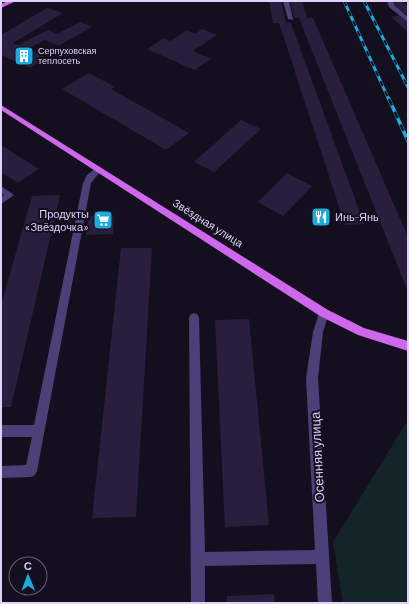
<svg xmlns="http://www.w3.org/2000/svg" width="409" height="604" font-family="Barlow,sans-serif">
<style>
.green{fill:#132528}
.building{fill:#291e3d}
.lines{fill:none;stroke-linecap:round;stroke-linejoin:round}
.minor{fill:#4b4078;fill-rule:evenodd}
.major{fill:#cf67ec;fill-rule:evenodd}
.rail-far1-casing{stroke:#1babdd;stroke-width:3}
.rail-casing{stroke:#1babdd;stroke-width:3.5}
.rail-far1{stroke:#140f1f;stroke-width:2;stroke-dasharray:5.5;stroke-linecap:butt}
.rail{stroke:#140f1f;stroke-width:2.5;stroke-dasharray:7;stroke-linecap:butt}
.labels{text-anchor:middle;stroke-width:4;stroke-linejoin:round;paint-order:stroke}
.far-poi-label{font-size:9px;fill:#ddd3fa;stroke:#140f1f;text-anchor:start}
.poi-label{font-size:11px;fill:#ddd3fa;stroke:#140f1f;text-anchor:end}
.street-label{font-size:11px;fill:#ddd3fa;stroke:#140f1f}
.near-street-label{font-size:13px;fill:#ddd3fa;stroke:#140f1f}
</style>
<rect width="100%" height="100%" fill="#140f1f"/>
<path class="green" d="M408 420V603H343L333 542Z"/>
<path class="building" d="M269 1H281L286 23H291L364 224 345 225 279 23H273Z
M290 1H302L307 18H313L408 237V292L299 18H294Z
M402 1 408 6V16L392 3Z
M47 8 63 13 13 43 18 45 48 30 57 34 80 22 92 27 58 46 45 40 27 49 47 58 30 68 1 55V35Z
M400 15 408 22V32L391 17Z
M202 29 217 35 193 51 211 59 194 70 147 49 164 38 170 41 187 30 195 34Z
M89 73 115 87 111 89 189 133 166 150 62 89Z
M241 120 261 129 214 172 194 162Z
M1 145 39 169 18 183 1 172Z
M287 173 312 186 283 216 258 202Z
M60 195 11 407H1V305L32 196Z
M89 216H114L113 234 86 235Z
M121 248H152L136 517 92 518Z
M249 319 269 525 225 527 215 320Z
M274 594 275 603H227V596Z"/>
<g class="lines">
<path class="minor" d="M283 1H289L293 20 288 19Z
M387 1H393L394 5 408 17V22L389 7Z
M98 166 102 169 91 183 37 471 35 475 31 477 1 478V466L26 465 32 437H1V425H34L83 183 87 175Z
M1 186 14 195 1 204V197L4 195 1 193Z
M324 309 328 310 329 313 323 332 318 378 332 603H318L316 564 205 566V603H191L189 318 190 315 194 313 198 315 199 318 205 552 315 550 306 378 313 332 320 310Z"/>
<path class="major" d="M8 1H16L1 8V4Z
M1 105 328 310 364 328 408 341V351L358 335 320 316 1 110Z"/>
<defs>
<path id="rail-far1" d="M344 1 389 100
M364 1 408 87"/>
<path id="rail" d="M389 99 408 141"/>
</defs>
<use href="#rail-far1" class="rail-far1-casing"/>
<use href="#rail" class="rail-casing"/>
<use href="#rail-far1" class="rail-far1"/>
<use href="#rail" class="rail"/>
</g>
<defs>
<symbol id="building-square" viewBox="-11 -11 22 22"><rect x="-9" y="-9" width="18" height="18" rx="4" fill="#1babdd" stroke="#140f1f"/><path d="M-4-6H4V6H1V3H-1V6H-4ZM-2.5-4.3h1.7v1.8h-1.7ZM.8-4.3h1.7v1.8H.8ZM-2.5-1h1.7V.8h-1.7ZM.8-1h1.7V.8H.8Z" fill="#fff"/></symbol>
<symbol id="restaurant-square" viewBox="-11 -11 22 22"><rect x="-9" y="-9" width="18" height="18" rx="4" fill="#1babdd" stroke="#140f1f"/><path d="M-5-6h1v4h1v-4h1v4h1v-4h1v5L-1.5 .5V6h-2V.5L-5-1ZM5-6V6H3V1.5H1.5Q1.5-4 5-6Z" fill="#fff"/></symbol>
<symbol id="supermarket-square" viewBox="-11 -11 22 22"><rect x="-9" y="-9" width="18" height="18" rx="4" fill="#1babdd" stroke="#140f1f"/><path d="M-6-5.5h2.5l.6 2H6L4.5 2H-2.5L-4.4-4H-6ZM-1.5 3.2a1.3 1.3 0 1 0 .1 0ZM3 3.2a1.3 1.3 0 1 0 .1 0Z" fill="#fff"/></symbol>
</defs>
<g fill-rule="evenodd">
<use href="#building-square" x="13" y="45" width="22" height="22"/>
<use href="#restaurant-square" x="310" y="206" width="22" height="22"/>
<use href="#supermarket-square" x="92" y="209" width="22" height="22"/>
</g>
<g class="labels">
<g class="far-poi-label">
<text x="38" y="54">Серпуховская<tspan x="38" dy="10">теплосеть</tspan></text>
</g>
<g class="poi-label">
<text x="89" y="218">Продукты<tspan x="89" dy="13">«Звёздочка»</tspan></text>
<text x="335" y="221" text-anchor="start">Инь-Янь</text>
</g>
<g class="street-label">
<text transform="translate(208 223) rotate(32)" y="4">Звёздная улица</text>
</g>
<g class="near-street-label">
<text transform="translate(317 457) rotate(-93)" y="5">Осенняя улица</text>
</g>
</g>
<rect width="409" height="604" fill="none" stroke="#ddd3fa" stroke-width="4"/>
<g transform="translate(28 576) rotate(359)"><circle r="19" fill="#140f1f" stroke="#645d77"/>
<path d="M0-3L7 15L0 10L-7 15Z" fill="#1babdd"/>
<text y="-6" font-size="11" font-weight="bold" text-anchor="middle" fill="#ddd3fa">С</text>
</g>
</svg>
